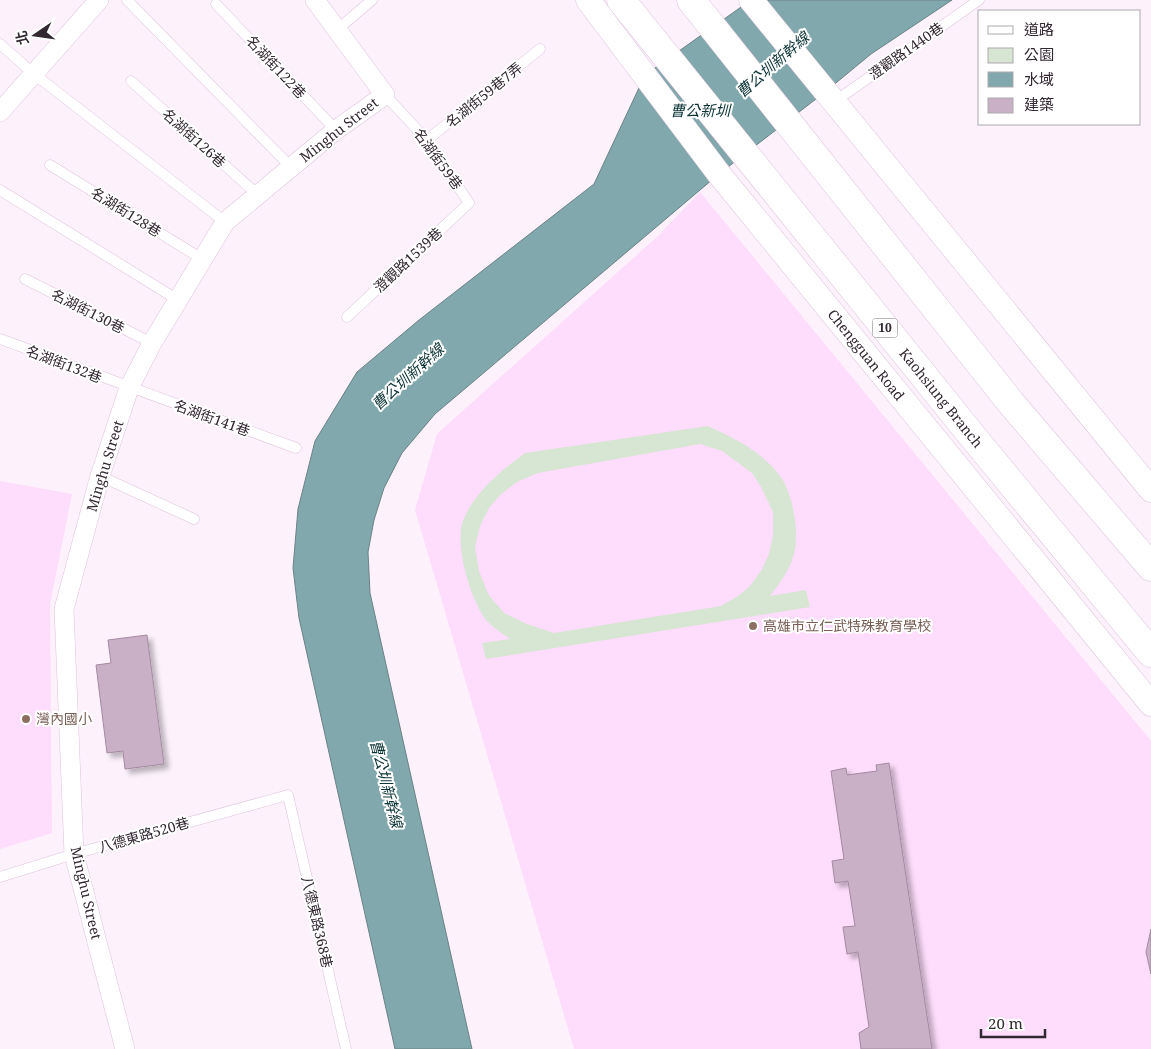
<svg xmlns="http://www.w3.org/2000/svg" width="1151" height="1049" font-family="'Noto Serif','Noto Sans TC',serif">
<style>
.built{fill:#fedcfb}
.green{fill:#d7e5d3;fill-rule:evenodd}
.water{fill:#81a8ac;stroke:#6a8287}
.building{fill:#cab0c7;stroke:#a48aa1;filter:url(#shadow)}
.lines{fill:none;stroke-linecap:round;stroke-linejoin:round}
.service-casing{stroke:#dfc3dc;stroke-width:11}
.minor-casing{stroke:#dfc3dc;stroke-width:20}
.tertiary-casing{stroke:#dfc3dc;stroke-width:25}
.motorway-casing{stroke:#dfc3dc;stroke-width:29}
.service{stroke:#fff;stroke-width:10}
.minor{stroke:#fff;stroke-width:19}
.tertiary{stroke:#fff;stroke-width:24}
.motorway{stroke:#fff;stroke-width:28}
.education-dot{fill:#8d6e63;stroke:#fff;stroke-width:2}
.labels{text-anchor:middle;stroke-width:4;stroke-linejoin:round;paint-order:stroke}
.shield{fill:#fff;stroke:#706870;stroke-width:1}
.shield-label{font-size:12px;font-weight:bold;fill:#332832}
.street-label{font-size:14px;fill:#332832;stroke:#fff}
.education-label{font-size:14px;fill:#785e54;stroke:#fff;text-anchor:start}
.water-label{font-size:15px;font-style:italic;fill:#0c3437;stroke:#fff}
</style>
<defs>
<filter id="shadow"><feDropShadow dx="4.5" dy="4.5" stdDeviation="2.5" flood-color="#0004"/></filter>
</defs>
<rect width="100%" height="100%" fill="#fdf1fc"/>
<path class="built" d="M700 192 1151 741V1049H574L415 510 437 434 658 236Z
M0 481 72 494 50 604 52 833 0 849Z"/>
<path class="green" d="M708 426C727 435 749 445 764 459 771 465 780 474 784 482 794 502 800 536 793 557 789 571 779 584 770 596L806 590 810 607 486 659 482 643 510 639C502 633 493 628 486 620 471 600 454 545 463 521 475 491 501 471 525 453ZM700 444 722 451 752 473 761 487 773 512V535L769 554 761 571 750 586 738 596 721 606 554 633 527 624 504 613 488 594 479 571 475 547 480 526 489 508 500 495 517 482 538 473Z"/>
<path class="water" d="M751 0H952L871 54 825 92 719 174 435 414 402 453 384 488 374 520 368 552 370 593 472 1049H395L299 618 293 568 298 509 315 441 357 372 419 320 594 184 645 75Z"/>
<path class="building" d="M147 635 164 764 125 769 123 751 107 753 96 665 111 663 108 640Z
M889 763 932 1049H861L859 1033 869 1027 858 952 847 954 843 927 855 926 848 881 835 883 832 861 844 859 831 771 846 768 847 775 877 771 876 765Z
M1151 929V974L1146 952Z"/>
<g class="lines">
<defs>
<path id="service" d="M127 0 291 167
M216 4 336 130
M338 29 372 0
M0 44 34 74 225 222
M131 81 258 195
M834 102 979 0
M427 140 540 49
M50 165 202 259
M0 190 178 300
M25 279 152 343
M347 317 469 203 427 140 385 95
M0 339 296 448
M100 476 194 519
M0 877 74 854 288 795 346 1049"/>
<path id="minor" d="M0 112 99 0
M125 1049 74 854 64 609 100 476 129 388 152 343 225 222 336 130 385 95 315 0"/>
<path id="tertiary" d="M588 0 719 174 1151 704
M751 0 1151 490"/>
<path id="motorway" d="M621 0 969 432 1151 653
M691 0 1011 403 1151 567"/>
</defs>
<use href="#service" class="service-casing"/>
<use href="#minor" class="minor-casing"/>
<use href="#tertiary" class="tertiary-casing"/>
<use href="#motorway" class="motorway-casing"/>
<use href="#service" class="service"/>
<use href="#minor" class="minor"/>
<use href="#tertiary" class="tertiary"/>
<use href="#motorway" class="motorway"/>
</g>
<g class="education-dot">
<circle cx="753" cy="626" r="5"/>
<circle cx="26" cy="719" r="5"/>
</g>
<g class="labels">
<rect class="shield" x="872.5" y="318.5" width="25" height="19" rx="4"/>
<g class="shield-label">
<text x="885" y="332">10</text>
</g>
<g class="street-label">
<text transform="translate(906 51) rotate(-35)" y="5">澄觀路1440巷</text>
<text transform="translate(276 67) rotate(47)" y="5">名湖街122巷</text>
<text transform="translate(484 95) rotate(-39)" y="5">名湖街59巷7弄</text>
<text transform="translate(339 130) rotate(-38)" y="5">Minghu Street</text>
<text transform="translate(194 138) rotate(42)" y="5">名湖街126巷</text>
<text transform="translate(438 159) rotate(54)" y="5">名湖街59巷</text>
<text transform="translate(126 212) rotate(32)" y="5">名湖街128巷</text>
<text transform="translate(408 260) rotate(-43)" y="5">澄觀路1539巷</text>
<text transform="translate(88 311) rotate(27)" y="5">名湖街130巷</text>
<text transform="translate(866 355) rotate(51)" y="5">Chengguan Road</text>
<text transform="translate(64 364) rotate(21)" y="5">名湖街132巷</text>
<text transform="translate(941 398) rotate(51)" y="5">Kaohsiung Branch</text>
<text transform="translate(212 418) rotate(20)" y="5">名湖街141巷</text>
<text transform="translate(105 466) rotate(-73)" y="5">Minghu Street</text>
<text transform="translate(144 835) rotate(-16)" y="5">八德東路520巷</text>
<text transform="translate(86 893) rotate(77)" y="5">Minghu Street</text>
<text transform="translate(317 922) rotate(77)" y="5">八德東路368巷</text>
</g>
<g class="education-label">
<text x="763" y="631">高雄市立仁武特殊教育學校</text>
<text x="36" y="724">灣內國小</text>
</g>
<g class="water-label">
<text transform="translate(773 65) rotate(-41)" y="5">曹公圳新幹線</text>
<text x="700" y="116">曹公新圳</text>
<text transform="translate(408 377) rotate(-42)" y="5">曹公圳新幹線</text>
<text transform="translate(386 784) rotate(76)" y="5">曹公圳新幹線</text>
</g>
</g>
<rect x="978" y="10" width="162" height="115" fill="#ffffff" stroke="#ada9ad"/>
<rect x="988" y="26" width="25" height="8" fill="#ffffff" stroke="#ada9ad"/>
<text x="1024" y="35" font-size="15" fill="#332832">道路</text>
<rect x="988" y="48" width="25" height="15" fill="#d7e5d3" stroke="#ada9ad"/>
<text x="1024" y="60" font-size="15" fill="#332832">公園</text>
<rect x="988" y="72" width="25" height="15" fill="#81a8ac" stroke="#ada9ad"/>
<text x="1024" y="85" font-size="15" fill="#332832">水域</text>
<rect x="988" y="98" width="25" height="15" fill="#cab0c7" stroke="#ada9ad"/>
<text x="1024" y="110" font-size="15" fill="#332832">建築</text>
<g transform="translate(35 35) rotate(257)" stroke="#ffffff" stroke-width="4" paint-order="stroke">
<path d="M0-4L9 19L0 12L-9 19Z" fill="#332832"/>
<text y="-8" font-size="14" font-weight="bold" text-anchor="middle" fill="#332832">北</text>
</g>
<path d="M981 1029v8h64v-8" fill="none" stroke="#332832" stroke-width="2.5"/>
<text x="988" y="1029" font-size="15" fill="#332832" stroke="#ffffff" stroke-width="4" paint-order="stroke">20 m</text>
</svg>
